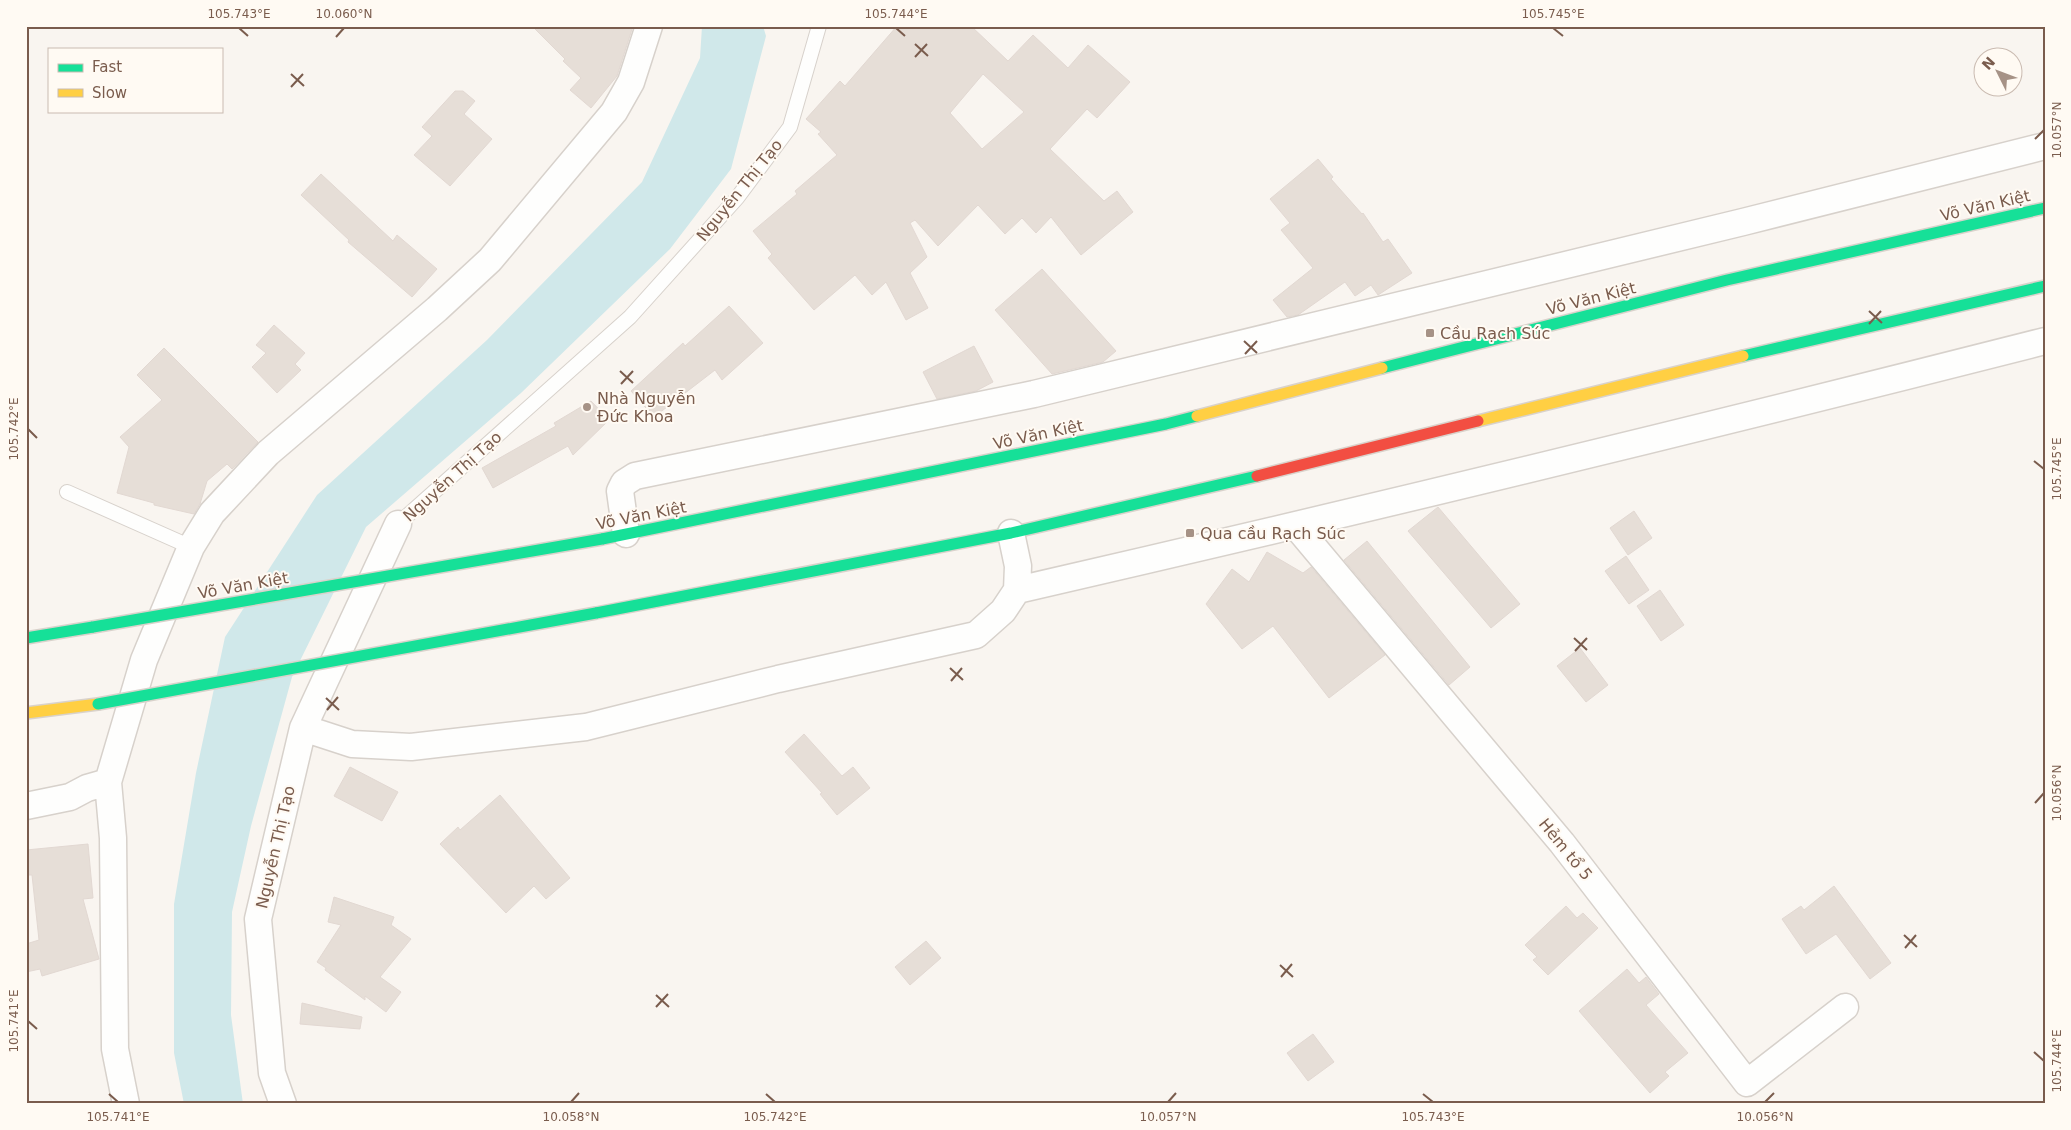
<svg xmlns="http://www.w3.org/2000/svg" width="2071" height="1130" font-family="'DejaVu Sans',sans-serif">
<style>
.water{fill:#d0e8ea}
.building{fill:#e6ded7;stroke:#e2d8d2;fill-rule:evenodd}
.lines{fill:none;stroke-linecap:round;stroke-linejoin:round}
.lane-casing{stroke:#d7d1cb;stroke-width:16}
.street-casing{stroke:#d7d1cb;stroke-width:29}
.fast-casing{stroke:#d9d2cb;stroke-width:14}
.slow-casing{stroke:#d9d2cb;stroke-width:14}
.jam-casing{stroke:#d9d2cb;stroke-width:14}
.lane{stroke:#fefefd;stroke-width:14}
.street{stroke:#fefefd;stroke-width:26}
.fast{stroke:#16e098;stroke-width:11}
.slow{stroke:#ffcf43;stroke-width:11}
.jam{stroke:#f24e42;stroke-width:11}
.fast-bridge-casing{stroke:#d9d2cb;stroke-width:14;stroke-linecap:butt}
.fast-bridge{stroke:#16e098;stroke-width:11}
.ticks{fill:none;stroke:#7a5c4d;stroke-width:2}
.poi-dot{fill:#a69286;stroke:#fffaf3;stroke-width:2}
.labels{text-anchor:middle;stroke-width:4;stroke-linejoin:round;paint-order:stroke}
.street-label{font-size:16px;fill:#7a5c4d;stroke:#fffaf3}
.poi-label{font-size:16px;fill:#7a5c4d;stroke:#fffaf3;text-anchor:start}
.neatline{fill:none;stroke:#7a5c4d;stroke-width:2}
.ticks-label{font-size:12px;text-anchor:middle;fill:#7a5c4d}
</style>
<rect width="100%" height="100%" fill="#f9f5f0"/>
<path class="water" d="M702 26H763L766 36 731 169 670 249 521 393 366 527 292 677 251 826 232 912 231 1015 243 1104H184L174 1053V904L196 773 225 637 317 495 487 340 642 182 700 58Z"/>
<path class="building" d="M532 26H633L617 76 591 108 570 90 581 78 563 61 565 59Z
M897 26H971L1008 61 1033 35 1068 68 1088 45 1130 82 1097 118 1087 109 1050 149 1104 201 1117 191 1133 212 1081 255 1051 217 1036 233 1022 218 1005 234 978 205 938 246 915 220 910 223 927 257 910 273 928 308 906 320 886 282 872 295 855 275 814 310 768 258 772 254 753 231 797 194 795 191 837 155 818 134 821 132 806 119 840 81 845 86ZM983 74 1024 112 982 149 950 113Z
M455 91H463L475 101 464 114 492 139 450 186 414 155 432 136 422 127Z
M1318 159 1333 177 1331 179 1362 214 1363 213 1383 242 1388 239 1412 273 1378 295 1371 285 1355 296 1345 282 1298 315 1287 317 1273 300 1313 268 1281 230 1290 223 1270 199Z
M321 174 393 241 397 235 437 269 412 297 348 242 349 240 301 195Z
M1042 269 1116 351 1103 362 1052 374 995 310Z
M729 306 763 343 722 380 715 370 654 417 631 391 683 343 685 346Z
M274 325 305 353 295 364 301 370 277 393 252 367 266 353 256 345Z
M974 346 993 382 976 391 937 399 923 372Z
M164 348 258 442 232 469 227 464 207 481 200 504 194 514 154 505V503L117 493 129 447 120 437 162 400 137 375Z
M591 401 609 420 573 455 568 446 493 488 482 468 556 426 554 423Z
M1438 507 1520 604 1491 628 1408 531Z
M1634 511 1652 538 1628 555 1610 528Z
M1367 541 1470 667 1449 685 1344 560Z
M1267 552 1303 573 1311 567 1385 655 1329 698 1273 626 1242 649 1206 604 1232 569 1249 582Z
M1626 556 1649 590 1629 604 1605 571Z
M1660 590 1684 625 1661 641 1637 606Z
M1580 648 1608 685 1586 702 1557 666Z
M804 734 842 776 853 767 870 788 837 815 820 794 822 793 785 752Z
M350 767 398 792 382 821 334 796Z
M500 795 570 878 546 899 534 886 506 913 440 844 458 827 460 830Z
M88 844 93 898 83 899 99 959 42 976 40 969 26 972V944L39 940 32 875H26V850Z
M1834 886 1891 963 1870 979 1836 934 1806 954 1782 919 1801 906 1804 910Z
M334 897 394 917 391 925 411 939 380 977 401 992 386 1012 365 996V1000L325 970 326 968 317 962 341 925 328 922Z
M1566 906 1577 918 1583 913 1598 928 1548 975 1533 960 1537 957 1525 945Z
M926 941 941 958 910 985 895 967Z
M1627 969 1639 983 1646 977 1659 994 1646 1005 1688 1053 1665 1072 1669 1076 1650 1093 1579 1011Z
M302 1003 362 1017 360 1029 300 1024Z
M1313 1034 1334 1062 1308 1081 1287 1053Z"/>
<g class="lines">
<defs>
<path id="lane" d="M67 492 191 547
M398 524 630 317 737 198 790 127 819 26"/>
<path id="street" d="M1296 526 1562 843 1747 1083 1845 1007
M626 534 620 491 624 483 635 476 1034 394 1743 222 2045 146
M1017 590C1361 511 1703 428 2045 341
M303 728 352 744 411 747 586 727 778 679 976 635 1003 611 1017 590 1018 566 1011 533
M26 806 70 797 87 788 108 782
M126 1104 115 1049 113 838 108 782 144 660 191 547 212 513 268 453 437 309 490 260 614 112 631 82 649 26
M283 1104 272 1073 258 919 303 728 398 524"/>
<path id="fast" d="M1743 356 2045 286
M1382 368 1727 280 2045 208
M602 539 1166 424 1197 416
M596 613 1011 533 1257 476
M26 638 93 627"/>
<path id="slow" d="M1197 416 1382 368
M1478 421 1743 356
M26 713 98 704"/>
<path id="jam" d="M1257 476 1478 421"/>
</defs>
<use href="#lane" class="lane-casing"/>
<use href="#street" class="street-casing"/>
<use href="#fast" class="fast-casing"/>
<use href="#slow" class="slow-casing"/>
<use href="#jam" class="jam-casing"/>
<use href="#lane" class="lane"/>
<use href="#street" class="street"/>
<use href="#fast" class="fast"/>
<use href="#slow" class="slow"/>
<use href="#jam" class="jam"/>
<defs>
<path id="fast-bridge" d="M93 627 602 539
M98 704 596 613"/>
</defs>
<use href="#fast-bridge" class="fast-bridge-casing"/>
<use href="#fast-bridge" class="fast-bridge"/>
</g>
<path class="ticks" d="M239 28 248 36M896 28 905 36M1553 28 1563 36M336 37 344 28M915 44 928 56M915 57 927 44M291 74 304 86M291 87 303 74M2035 139 2044 130M1869 311 1882 323M1869 324 1881 311M1244 341 1257 353M1245 354 1257 341M620 371 633 383M621 384 633 371M28 429 37 438M2034 461 2044 469M1574 638 1587 650M1575 651 1587 638M950 668 963 680M951 681 962 668M326 698 339 710M327 710 338 697M2035 803 2044 793M1904 935 1917 947M1905 948 1916 935M1280 965 1293 977M1281 977 1292 964M656 995 669 1007M656 1007 668 994M28 1021 37 1029M2034 1052 2044 1061M109 1094 118 1102M766 1094 775 1102M1423 1094 1433 1102M571 1102 579 1093M1168 1102 1176 1093M1765 1102 1774 1093"/>
<g class="poi-dot">
<rect x="1425" y="328" width="10" height="10" rx="2.5"/>
<circle cx="587" cy="407" r="5"/>
<rect x="1185" y="528" width="10" height="10" rx="2.5"/>
</g>
<g class="labels">
<g class="street-label">
<text transform="translate(739 190) rotate(-51)" y="6">Nguyễn Thị Tạo</text>
<text transform="translate(1985 205) rotate(-13)" y="6">Võ Văn Kiệt</text>
<text transform="translate(1591 298) rotate(-14)" y="6">Võ Văn Kiệt</text>
<text transform="translate(1038 434) rotate(-12)" y="6">Võ Văn Kiệt</text>
<text transform="translate(452 476) rotate(-42)" y="6">Nguyễn Thị Tạo</text>
<text transform="translate(641 515) rotate(-11)" y="6">Võ Văn Kiệt</text>
<text transform="translate(243 585) rotate(-10)" y="6">Võ Văn Kiệt</text>
<text transform="translate(275 847) rotate(-77)" y="6">Nguyễn Thị Tạo</text>
<text transform="translate(1566 849) rotate(51)" y="6">Hẻm tổ 5</text>
</g>
<g class="poi-label">
<text x="1440" y="339">Cầu Rạch Súc</text>
<text x="597" y="404">Nhà Nguyễn<tspan x="597" dy="18">Đức Khoa</tspan></text>
<text x="1200" y="539">Qua cầu Rạch Súc</text>
</g>
</g>
<rect width="2071" height="1130" fill="none" stroke="#fffaf3" stroke-width="55"/>
<rect x="48" y="48" width="175" height="65" fill="#fffaf3" stroke="#cabbb1"/>
<rect x="58" y="64" width="25" height="8" fill="#16e098" stroke="#cabbb1"/>
<text x="92" y="72" font-size="15" fill="#7a5c4d">Fast</text>
<rect x="58" y="89" width="25" height="8" fill="#ffcf43" stroke="#cabbb1"/>
<text x="92" y="98" font-size="15" fill="#7a5c4d">Slow</text>
<g transform="translate(1998 72) rotate(312)"><circle r="24" fill="#fffaf3" stroke="#cabbb1"/>
<path d="M0-4L9 19L0 12L-9 19Z" fill="#a69286"/>
<text y="-8" font-size="14" font-weight="bold" text-anchor="middle" fill="#7a5c4d">N</text>
</g>
<rect x="28" y="28" width="2016" height="1074" class="neatline"/>
<g class="ticks-label">
<text x="239" y="18">105.743°E</text>
<text x="344" y="18">10.060°N</text>
<text x="896" y="18">105.744°E</text>
<text x="1553" y="18">105.745°E</text>
<text transform="translate(2057 130) rotate(-90)" y="4">10.057°N</text>
<text transform="translate(14 429) rotate(-90)" y="4">105.742°E</text>
<text transform="translate(2057 469) rotate(-90)" y="4">105.745°E</text>
<text transform="translate(2057 793) rotate(-90)" y="4">10.056°N</text>
<text transform="translate(14 1021) rotate(-90)" y="4">105.741°E</text>
<text transform="translate(2057 1061) rotate(-90)" y="4">105.744°E</text>
<text x="118" y="1121">105.741°E</text>
<text x="571" y="1121">10.058°N</text>
<text x="775" y="1121">105.742°E</text>
<text x="1168" y="1121">10.057°N</text>
<text x="1433" y="1121">105.743°E</text>
<text x="1765" y="1121">10.056°N</text>
</g>
</svg>
